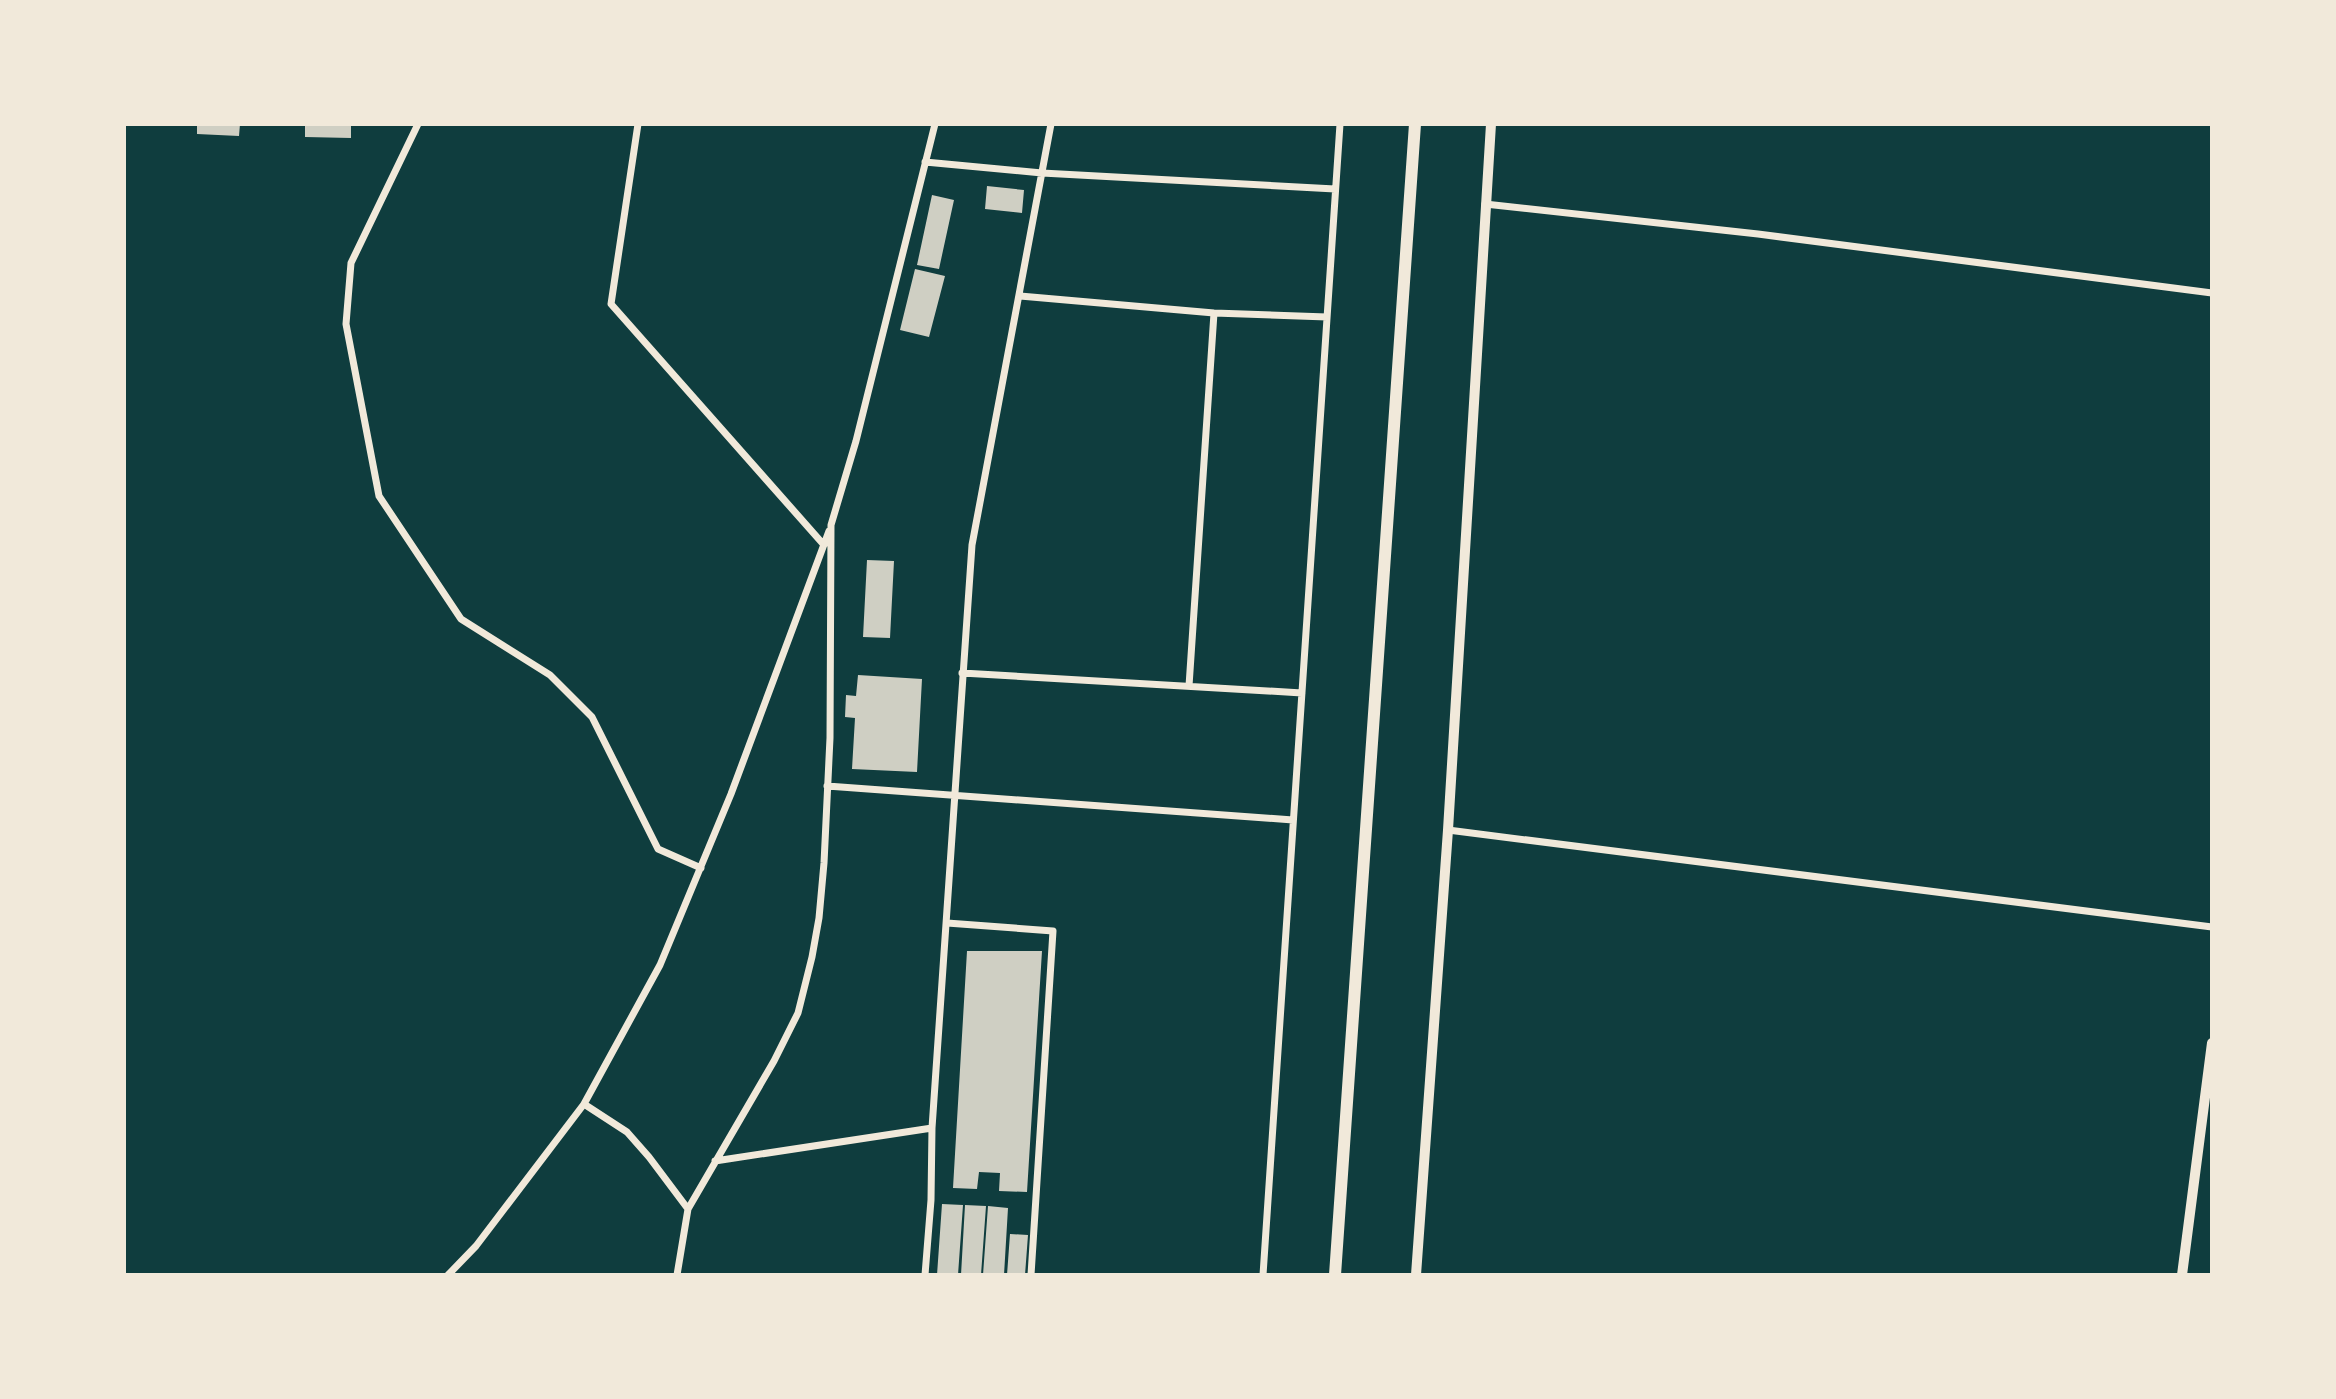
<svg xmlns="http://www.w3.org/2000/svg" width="2336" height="1399" font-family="Mulish,sans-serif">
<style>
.building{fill:#cfcfc3}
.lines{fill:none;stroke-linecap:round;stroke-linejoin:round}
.minor{stroke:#f1e9da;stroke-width:7}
.tertiary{stroke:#f1e9da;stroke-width:10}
.primary{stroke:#f1e9da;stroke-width:12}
</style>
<rect width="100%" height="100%" fill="#0f3d3e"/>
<path class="building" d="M197 124H240L239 136 197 134Z
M305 124H351V138L305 137Z
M987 186 1024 190 1022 213 985 209Z
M932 195 954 200 939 269 917 265Z
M915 269 945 276 929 337 900 330Z
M867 560 894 561 890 638 863 637Z
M858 675 922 679 917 772 852 769 855 718 845 717 846 695 856 696Z
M967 951H1042L1027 1192 999 1191 1000 1173 979 1172 977 1189 953 1188Z
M942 1204 963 1205 958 1275H937Z
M965 1205 986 1206 981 1275H961Z
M988 1206 1008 1208 1004 1275H983Z
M1010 1234 1028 1235 1025 1275H1007Z"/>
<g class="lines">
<path class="minor" d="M418 124 351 263 346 324 379 496 461 619 550 675 592 717 658 849 701 868
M638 124 611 304 824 545
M925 162 1042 173 1335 189
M1485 204 1758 234 2212 293
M1020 296 1214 313 1327 317
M962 673 1302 693
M1189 686 1214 313
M827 786 1293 820
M1448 830 2212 927
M947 923 1053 931 1031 1275
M584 1104 627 1132 649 1157 688 1209
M715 1161 932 1128
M448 1275 476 1246 584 1104 660 965 731 794 829 531
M677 1275 688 1209 774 1061 798 1013 812 957 819 918 824 863 830 738 831 525 856 441 935 124
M925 1275 931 1200 932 1128 972 545 1051 124
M1263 1275 1340 124"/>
<path class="tertiary" d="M1416 1275 1448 830 1491 124
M2182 1275 2212 1043"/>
<path class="primary" d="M1335 1275 1415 124"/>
</g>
<rect width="2336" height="1399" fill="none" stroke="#f1e9da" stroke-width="252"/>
</svg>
